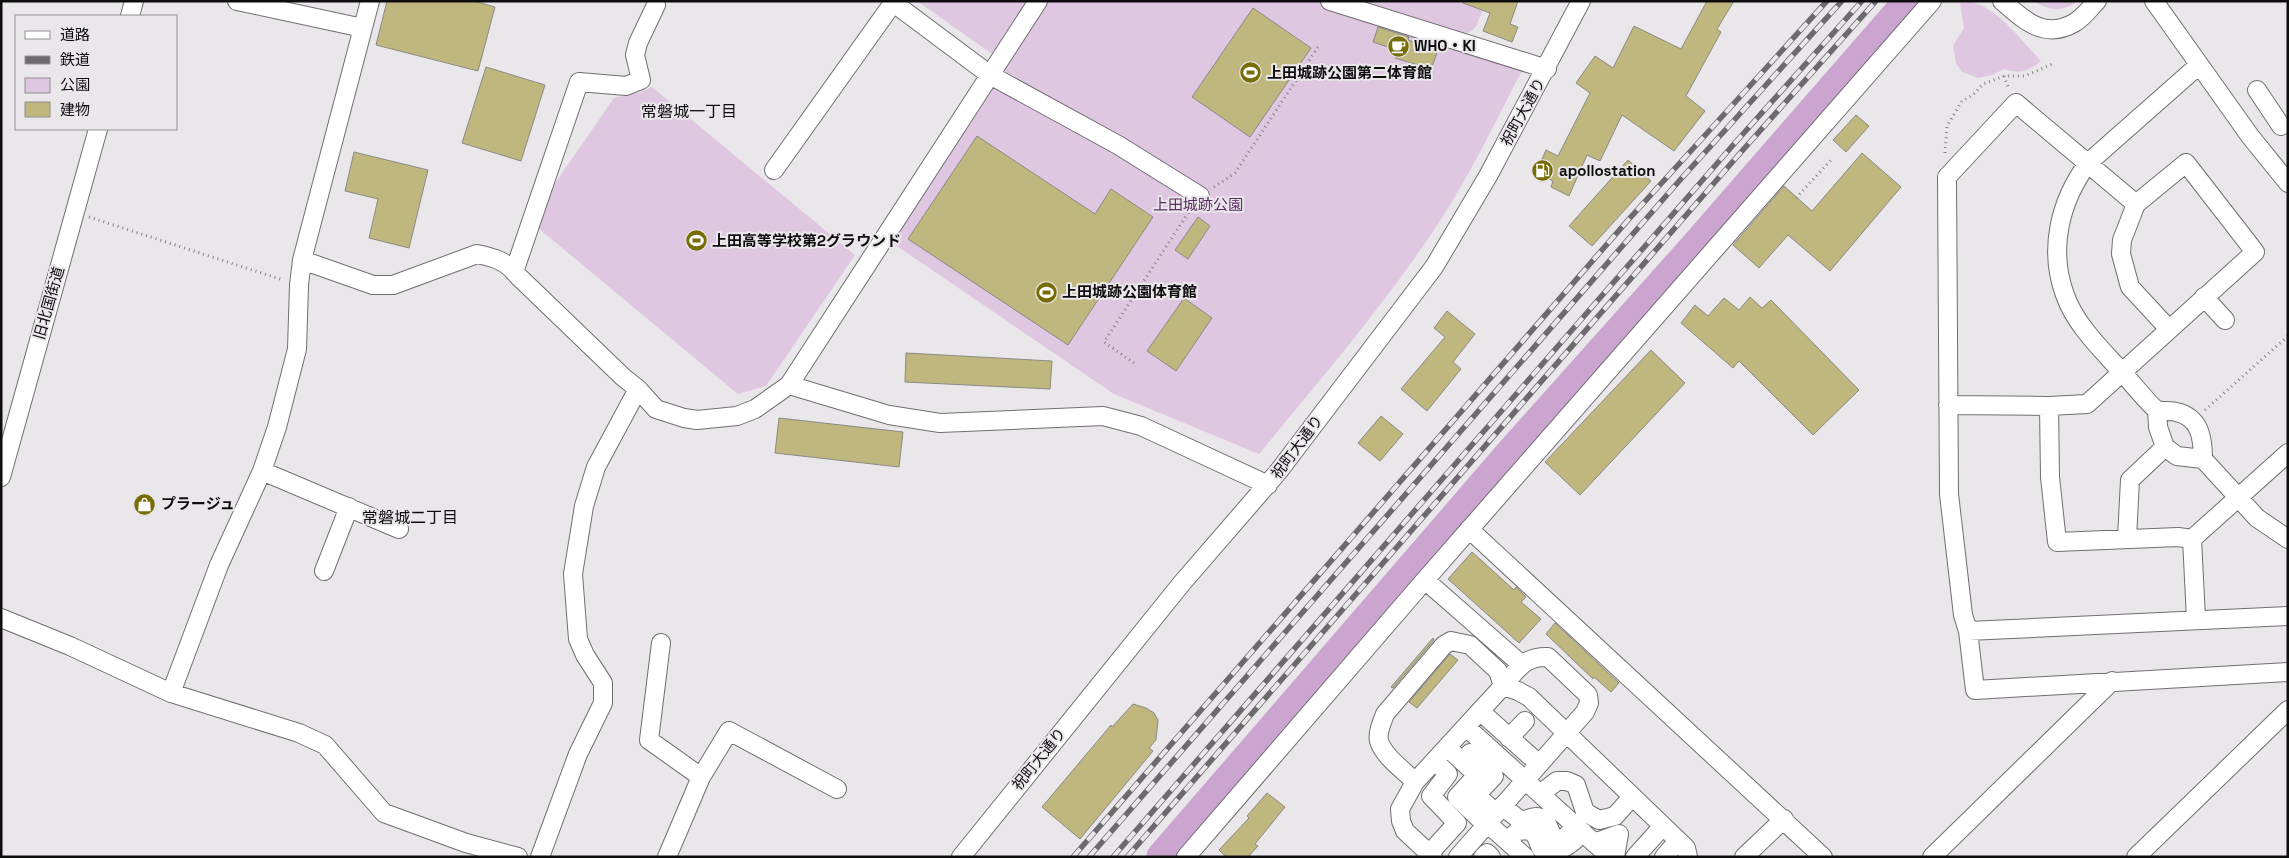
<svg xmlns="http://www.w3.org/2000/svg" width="2289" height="858" font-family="'Space Grotesk','Noto Sans JP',sans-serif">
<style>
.green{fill:#dfc6e1}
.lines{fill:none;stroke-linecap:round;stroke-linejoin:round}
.river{stroke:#cba4d0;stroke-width:31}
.building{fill:#bfb77e;stroke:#8a8a86}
.minor-casing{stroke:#716e71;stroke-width:20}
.path{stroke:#848284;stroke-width:3;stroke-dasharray:1 4;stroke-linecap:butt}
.minor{stroke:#fff;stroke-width:18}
.rail-casing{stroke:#6c6a6c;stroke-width:5.5}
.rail{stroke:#eae7ea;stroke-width:4;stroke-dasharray:11;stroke-linecap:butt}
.labels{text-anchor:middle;stroke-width:4;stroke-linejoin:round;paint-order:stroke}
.poi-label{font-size:15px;font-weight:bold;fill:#0e0d0e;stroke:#eae7ea;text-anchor:start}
.street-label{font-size:15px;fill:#0e0d0e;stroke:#eae7ea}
.park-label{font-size:15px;fill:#5d2c63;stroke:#eae7ea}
.neighbourhood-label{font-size:16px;fill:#0e0d0e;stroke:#eae7ea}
</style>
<rect width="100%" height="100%" fill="#eae7ea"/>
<path class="green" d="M917 1H1486L1476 27 1467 34 1464 33 1459 46 1523 69C1497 118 1474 167 1445 213 1390 299 1323 376 1259 454L1114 394 888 240 1005 63Z
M1963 1C1994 1 2021 41 2041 61 2029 71 2019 74 2004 69L1992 75 1978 78 1962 72 1956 63 1953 46 1964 28 1960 3Z
M2032 1H2079C2057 13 2054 11 2032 1Z
M652 87 855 255 766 386 738 394 538 228 549 192 614 98 638 93Z"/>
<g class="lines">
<path class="river" d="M1162 857 1510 454 1693 249 1909 1"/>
</g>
<path class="building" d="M387 1H474L495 7 478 71 376 45Z
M1463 1H1518L1510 24 1518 27 1512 42 1483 31 1490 13 1463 3Z
M1707 1H1734L1717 29 1721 32 1686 96 1705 111 1674 151 1622 115 1600 161 1587 155 1569 196 1551 187 1553 181 1536 173 1546 150 1558 156 1590 93 1576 83 1595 56 1613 68 1634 26 1681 49Z
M1253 8 1311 48 1250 137 1192 97Z
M1378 27 1409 37 1408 40 1438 50 1431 69 1395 58 1397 50 1373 42Z
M486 67 545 85 521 161 462 143Z
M1856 115 1869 126 1846 152 1833 140Z
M977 136 1095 214 1111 189 1153 217 1068 345 908 239Z
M354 152 428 170 409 248 369 238 378 199 345 191Z
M1862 153 1901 187 1830 271 1788 235 1759 268 1733 245 1784 186 1812 211Z
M1628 160 1651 181 1592 246 1569 226Z
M1198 217 1210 226 1188 259 1175 250Z
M1750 297 1762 308 1771 300 1859 390 1813 435 1739 361 1733 368 1681 323 1695 305 1708 316 1724 298 1739 310Z
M1184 298 1212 318 1176 371 1147 351Z
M1447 311 1475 334 1453 362 1461 369 1427 411 1401 389 1445 337 1434 328Z
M1651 350 1685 383 1580 495 1545 462Z
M906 353 1052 361 1050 389 905 382Z
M1381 416 1403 434 1380 461 1358 443Z
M779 418 903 432 899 467 775 453Z
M1472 552 1514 590 1516 587 1526 597 1521 602 1541 619 1519 643 1448 579Z
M1555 623 1619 683 1611 692 1594 677 1593 679 1546 634Z
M1433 638 1434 640 1393 688 1391 687Z
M1450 654 1458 660 1417 708 1409 702Z
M1133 704 1146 708 1154 713 1158 720 1156 740 1149 748 1153 751 1080 839 1042 807 1111 725 1112 727Z
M1267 793 1285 807 1255 844 1258 846 1248 857H1226L1219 850 1249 818 1247 816Z"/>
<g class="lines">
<defs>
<path id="minor" d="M237 1 363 28
M891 1 990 75 1118 145 1200 196
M1330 1 1547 69
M2002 1C2024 20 2044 40 2074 23 2083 18 2090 8 2097 1
M2154 1 2250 136 2288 183
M130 16 134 1
M2199 65 2088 163C2060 201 2048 249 2065 295 2075 324 2101 349 2121 371 2128 378 2151 407 2157 410 2163 412 2171 410 2176 412 2200 417 2203 438 2203 459
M2257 90 2281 126
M774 170 893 3
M2136 204 2016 103 1947 177 1949 494 1963 615 1968 631 1975 690 2288 672
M302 260 373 285H393L477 254C496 258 506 261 518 276L623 377 638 389 656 409 684 418 697 420 737 416 755 409 789 385 1038 1
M514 272 579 82 626 86 641 80 635 55 638 43 656 5
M2204 297 2225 320
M789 385 889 415 940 423 1103 416 1141 426 1268 485
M1948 405 2049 406 2087 404 2255 252 2186 163 2136 204 2122 240 2121 254 2130 287 2168 328
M2049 406 2050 477 2057 542 2178 537 2192 539 2196 619
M2157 410 2158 427 2165 447 2177 456 2203 459 2257 518 2288 539
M262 471 399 529
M1 477 98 129
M1469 529 1823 857
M2127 538 2130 480 2165 447
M2192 539 2288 453
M324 571 349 507
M1425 580 1522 665
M1 618 70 646 171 693 299 733 325 745 384 813 466 843 518 857
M1968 631 2288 616
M661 643 649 740 701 777
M171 693 219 565 262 471 277 427 297 349 299 285 302 260 370 1
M1480 711 1539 764
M1466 727 1610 857
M1509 738 1525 721
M1447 747 1477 775 1457 797 1486 825
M1470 753 1494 776 1476 795 1496 813
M1415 782C1404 770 1384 757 1379 741 1377 733 1382 722 1385 714L1444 645 1451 641 1470 645 1498 671 1503 686
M1540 794 1557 781H1567L1576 785 1585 812 1599 820 1615 816 1632 797
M1502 806 1521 821C1527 820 1532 816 1537 817 1551 818 1547 835 1558 840L1564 839 1575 826
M1487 823 1525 857
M1507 841 1518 831 1529 830C1539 836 1537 842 1542 850 1555 858 1574 842 1583 832
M1594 843 1619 834 1615 857
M1429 854 1457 823 1431 796 1448 774 1435 761
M540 857 578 754 603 703V683L585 655 578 639 573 574 584 506 596 467 638 389
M667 857 701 777 729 731 837 789
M961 857 1182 583 1278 472 1434 267 1488 176 1581 1
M1186 857 1425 580 1932 1
M1433 857 1405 831 1401 821 1400 809 1415 782 1503 686 1518 691 1529 697 1686 848 1688 857
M1458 857 1585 712 1589 703 1588 695 1548 657C1524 656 1517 670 1503 686
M1483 857 1487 853 1491 857
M1635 857 1663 826
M1664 857 1678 841
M1744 857 1784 819
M1932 857 2112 681
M2136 857 2288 710"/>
</defs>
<use href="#minor" class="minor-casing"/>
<path class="path" d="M2004 76 2009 89
M1945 153 1947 126 1962 101 1973 95 1983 84 2004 76H2025L2052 64
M1214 187 1235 173 1318 47
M1796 198 1831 160
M89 217 283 280
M1134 363 1104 342 1190 210
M2205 410 2288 336"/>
<use href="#minor" class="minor"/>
<defs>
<path id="rail" d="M1073 857 1629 219 1827 1
M1089 857 1680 180 1842 1
M1113 857 1734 144 1862 1
M1127 857 1742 151 1876 1"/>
</defs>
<use href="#rail" class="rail-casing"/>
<use href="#rail" class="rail"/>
</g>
<defs>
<symbol id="cafe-disc" viewBox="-11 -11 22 22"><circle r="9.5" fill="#786c05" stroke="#eae7ea"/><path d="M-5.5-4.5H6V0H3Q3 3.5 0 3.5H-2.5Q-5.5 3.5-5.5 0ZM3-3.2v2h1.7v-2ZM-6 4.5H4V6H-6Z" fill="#fff"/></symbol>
<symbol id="stadium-disc" viewBox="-11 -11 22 22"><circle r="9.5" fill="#786c05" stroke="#eae7ea"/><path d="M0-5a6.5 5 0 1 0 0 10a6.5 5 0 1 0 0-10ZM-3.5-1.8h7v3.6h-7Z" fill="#fff"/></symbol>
<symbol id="fuel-disc" viewBox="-11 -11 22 22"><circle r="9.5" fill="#786c05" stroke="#eae7ea"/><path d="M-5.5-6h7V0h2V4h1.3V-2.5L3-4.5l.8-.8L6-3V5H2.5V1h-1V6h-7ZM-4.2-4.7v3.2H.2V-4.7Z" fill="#fff"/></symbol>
<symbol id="shop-disc" viewBox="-11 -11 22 22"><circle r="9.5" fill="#786c05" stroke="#eae7ea"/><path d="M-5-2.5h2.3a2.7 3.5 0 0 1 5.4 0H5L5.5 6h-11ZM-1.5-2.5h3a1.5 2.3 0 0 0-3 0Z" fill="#fff"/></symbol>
</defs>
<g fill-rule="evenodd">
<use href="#cafe-disc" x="1386" y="34" width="25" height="25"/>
<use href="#stadium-disc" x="1238" y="60" width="25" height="25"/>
<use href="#fuel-disc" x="1530" y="158" width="25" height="25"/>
<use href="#stadium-disc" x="684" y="228" width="25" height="25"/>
<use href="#stadium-disc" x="1034" y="280" width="25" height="25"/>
<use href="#shop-disc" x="132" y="492" width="25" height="25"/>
</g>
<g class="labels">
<g class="poi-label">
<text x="1414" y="51">WHO・KI</text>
<text x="1267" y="78">上田城跡公園第二体育館</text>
<text x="1559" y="176">apollostation</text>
<text x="712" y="246">上田高等学校第2グラウンド</text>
<text x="1062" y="297">上田城跡公園体育館</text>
<text x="161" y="509">プラージュ</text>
</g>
<g class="street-label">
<text transform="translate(1523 112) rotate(-61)" y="5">祝町大通り</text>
<text transform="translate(49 303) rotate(-74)" y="5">旧北国街道</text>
<text transform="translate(1297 447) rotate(-53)" y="5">祝町大通り</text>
<text transform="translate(1039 759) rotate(-51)" y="5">祝町大通り</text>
</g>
<g class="park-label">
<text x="1198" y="210">上田城跡公園</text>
</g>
<g class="neighbourhood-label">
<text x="689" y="117">常磐城一丁目</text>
<text x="410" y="523">常磐城二丁目</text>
</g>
</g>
<rect width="2289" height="858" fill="none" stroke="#0e0d0e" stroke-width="5"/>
<rect x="15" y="15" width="162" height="115" fill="#eae7ea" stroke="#929092"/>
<rect x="25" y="31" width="25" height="8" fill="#ffffff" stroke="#929092"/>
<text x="60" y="40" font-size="15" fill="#0e0d0e">道路</text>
<rect x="25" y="56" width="25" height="8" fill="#6c6a6c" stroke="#929092"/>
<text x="60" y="65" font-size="15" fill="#0e0d0e">鉄道</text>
<rect x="25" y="78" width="25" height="15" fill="#dfc6e1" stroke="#929092"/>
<text x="60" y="90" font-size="15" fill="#0e0d0e">公園</text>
<rect x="25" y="102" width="25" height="15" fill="#bfb77e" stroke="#929092"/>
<text x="60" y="115" font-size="15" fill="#0e0d0e">建物</text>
</svg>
